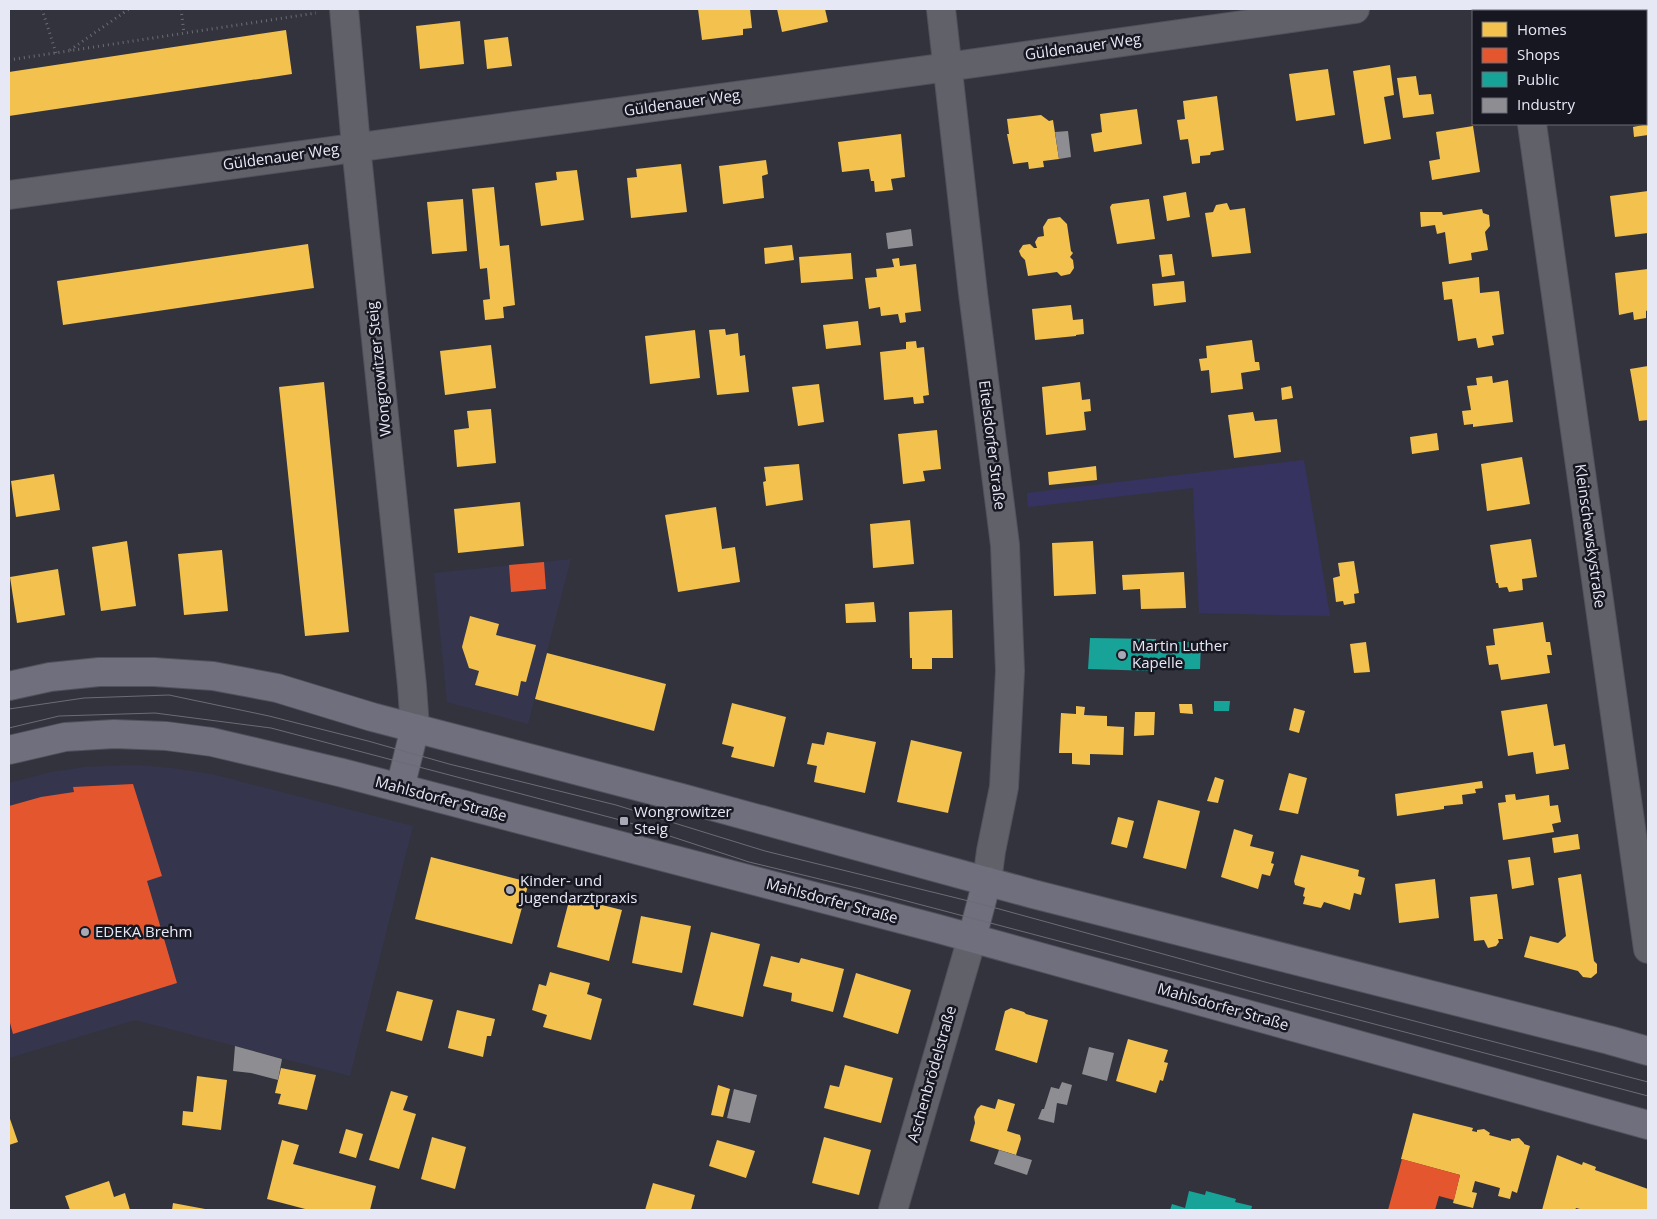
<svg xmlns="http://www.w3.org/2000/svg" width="1657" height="1219" font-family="'Open Sans',sans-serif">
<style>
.built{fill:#35354e}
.green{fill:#363361}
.homes{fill:#f2c14e}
.shops{fill:#e4572e}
.public{fill:#17a398}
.industry{fill:#8d8d92}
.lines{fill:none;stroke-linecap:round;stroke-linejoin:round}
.minor-casing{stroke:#50515b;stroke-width:30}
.major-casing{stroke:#50515b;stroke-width:30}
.path{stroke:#6c6c74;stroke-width:3;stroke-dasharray:1 4;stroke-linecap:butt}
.minor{stroke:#61616a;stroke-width:28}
.major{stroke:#6f6f7d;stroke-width:28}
.tram{stroke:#6c6c75;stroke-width:1}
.poi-dot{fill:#a8a9b6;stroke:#171721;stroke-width:2}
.labels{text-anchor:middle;stroke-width:5;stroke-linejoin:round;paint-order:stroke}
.street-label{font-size:15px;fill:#e7e8f6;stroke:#171721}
.poi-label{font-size:15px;fill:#e7e8f6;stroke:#171721;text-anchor:start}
</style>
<rect width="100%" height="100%" fill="#33333e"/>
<path class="built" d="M571 559 528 724 447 702 434 573Z
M135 765 172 768 212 774 413 826 350 1076 135 1020 9 1058V783L51 772 85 767Z"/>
<path class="green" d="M1304 460 1330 616 1199 613 1193 488 1028 507 1027 493Z"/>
<path class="homes" d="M698 9H750L752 28 743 29V35L702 40Z
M777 9H825L828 22 782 32Z
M1646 17H1648V99L1646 100Z
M460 21 464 64 420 69 416 26Z
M286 30 292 74 9 116V72Z
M508 37 512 66 487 69 484 40Z
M1390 65 1394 95 1384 97 1391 139 1364 144 1353 71Z
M1328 69 1335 115 1296 121 1289 74Z
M1416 76 1419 95 1431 94 1434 114 1403 118 1397 78Z
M1217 96 1224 150 1211 152 1210 155 1200 156V163L1192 164 1188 139 1180 140 1177 120 1185 119 1183 101Z
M1137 109 1142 144 1094 152 1091 134 1102 132 1100 114Z
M1041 115 1049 121 1053 120 1059 159 1043 161 1044 167 1029 169 1028 162 1013 164 1007 134H1009L1007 119Z
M1648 124V135L1634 137 1633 127Z
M1473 126 1480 172 1432 180 1429 161 1440 159 1436 132Z
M901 134 905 177 891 179 893 190 875 192 874 181H871L869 169 842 172 838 142Z
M766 160 768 174 762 176 764 198 723 204 719 166Z
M681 164 687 212 631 218 627 178 637 177 636 169Z
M577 170 584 220 541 226 535 183 557 180 556 172Z
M494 187 500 246 509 245 515 305 503 307 504 318 485 320 483 300 490 299 487 268 480 269 472 189Z
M1648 191V233L1615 237 1610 196Z
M1186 192 1190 217 1167 221 1163 196Z
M463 199 467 251 432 254 427 202Z
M1149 199 1155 239 1117 244 1110 207 1112 204Z
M1227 203 1230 210 1245 208 1251 253 1212 257 1205 213 1213 212 1216 205Z
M1482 209 1483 213 1489 215 1490 226 1485 232 1488 250 1471 253 1472 260 1449 264 1445 232 1437 234 1435 225 1421 227 1420 212H1442L1443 215Z
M1060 217 1067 224 1071 251 1073 253 1070 257 1073 260 1074 268 1070 274 1061 276 1057 272 1028 276 1025 260 1021 256 1019 251 1023 245 1030 244 1034 248H1037L1035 242 1038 237 1044 236 1043 227 1048 219Z
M308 244 314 288 63 325 57 281Z
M792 245 794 260 765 264 764 248Z
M851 253 853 279 801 283 799 257Z
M1172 254 1175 275 1162 277 1159 255Z
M899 258 900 266 916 264 921 311 905 313 906 322 900 323 898 314 881 316 880 307 869 309 865 278 877 277 876 269 894 267 892 259Z
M1648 269V310L1646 311V318L1634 320 1633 312 1619 315 1615 273Z
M1479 277 1480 293 1499 291 1504 334 1492 336 1494 345 1478 348 1476 338 1458 341 1452 299 1444 300 1442 282Z
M1184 281 1186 302 1154 306 1152 284Z
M1071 305 1073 320 1083 319 1084 334 1076 335V336L1035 340 1032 309Z
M858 321 861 345 826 349 823 325Z
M725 329 726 335 738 333 740 356 745 355 749 392 717 395 709 330Z
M695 330 700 378 650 384 645 336Z
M1252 340 1255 362H1259L1260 370 1241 373 1243 389 1211 393 1209 370 1201 371 1199 359 1207 358 1206 346Z
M916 341 917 348 924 347 929 395 923 396 924 403 914 404 913 397 884 400 880 352 906 349V342Z
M491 345 496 388 445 395 440 351Z
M1648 366V420L1639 421 1630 369Z
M1492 376 1493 383 1508 380 1513 422 1473 427V424L1464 425 1462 411 1471 410 1467 386 1477 385 1476 378Z
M324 382 349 632 305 636 279 387Z
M1080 382 1082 400 1090 399 1091 411 1084 412 1086 430 1046 435 1042 387Z
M819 384 824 422 798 426 792 387Z
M1291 386 1293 398 1282 400 1281 388Z
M491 409 496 463 457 467 454 430 469 428 467 411Z
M1253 412 1255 421 1277 419 1281 452 1234 458 1228 415Z
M937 430 941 469 923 471 925 481 903 484 898 434Z
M1437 433 1439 450 1412 454 1410 437Z
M1522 457 1530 504 1487 511 1481 464Z
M799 464 803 500 766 506 763 482 766 481 764 467Z
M1096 466 1097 480 1049 485 1048 472Z
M54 474 60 510 16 517 11 481Z
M520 502 524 546 458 553 454 509Z
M716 507 722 549 735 547 740 582 678 592 665 515Z
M910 520 914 564 873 568 870 524Z
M1531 539 1537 577 1522 579 1523 590 1509 592 1507 587 1499 588 1498 583H1496L1490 545Z
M127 541 136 606 101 611 92 547Z
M1093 541 1096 594 1054 596 1052 543Z
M222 550 228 611 184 615 178 554Z
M1354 561 1359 593 1354 594 1355 603 1344 605 1343 601 1336 602 1333 578 1340 576 1338 563Z
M58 569 65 615 17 623 10 577Z
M1184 572 1186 608 1141 609 1140 589 1123 590 1122 575Z
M874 602 876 622 846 623 845 604Z
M952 610 953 658H932V669H912V658H910L909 612Z
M470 616 499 624 496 635 536 645 526 682 521 681 518 696 475 685 479 671 469 668 462 647Z
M1543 622 1546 642H1550L1552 655H1547L1550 673 1501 680 1498 664 1489 665 1486 646 1495 645 1493 629Z
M1366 642 1370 672 1354 673 1350 644Z
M547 653 666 684 654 731 535 699Z
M732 703 786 717 774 767 731 757 734 747 722 744Z
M1179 704H1192L1193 714 1180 713Z
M1547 704 1554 746 1565 744 1569 769 1536 774 1533 752 1508 756 1501 711Z
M1076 706 1085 707 1084 715 1107 716V726L1124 727 1123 755 1090 754V765L1072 764V753H1059L1061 713 1076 714Z
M1294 708 1305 711 1299 733 1289 730Z
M1135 712H1155L1154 735 1134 736Z
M827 732 876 742 865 793 814 782 817 766 807 764 812 743 824 745Z
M911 740 962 752 948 813 897 802Z
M1289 773 1307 778 1298 814 1279 810Z
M1215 777 1224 780 1218 803 1207 801Z
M1482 781 1483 788 1475 789 1476 793 1462 795 1463 804 1444 806V809L1397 816 1395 794Z
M1515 794 1516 800 1549 795 1550 806 1558 805 1561 822 1552 824 1554 832 1503 840 1498 803 1506 802 1505 795Z
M1158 800 1200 811 1186 869 1143 858Z
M1118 817 1134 821 1127 848 1111 844Z
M1234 829 1253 835 1250 846 1274 852 1271 863 1274 864 1270 876 1262 874 1258 889 1221 877Z
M1578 834 1580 849 1554 853 1552 838Z
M1301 855 1359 870 1358 876 1365 878 1361 895 1354 893 1350 910 1324 902 1321 908 1303 904 1305 897 1303 896 1305 888 1295 885 1294 881Z
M431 857 529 882 512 944 415 919Z
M1530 857 1534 885 1512 889 1508 860Z
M1581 874 1594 961 1597 964V973L1591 978 1583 977 1578 971 1524 957 1530 936 1558 943 1566 936 1558 878Z
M1435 879 1439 918 1399 923 1395 884Z
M1497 894 1503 939H1498L1499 942 1496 946 1488 948 1484 940 1474 941 1470 897Z
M570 897 622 910 609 961 557 947Z
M641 916 691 926 682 973 632 963Z
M711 932 760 944 743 1017 693 1005Z
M771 956 799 963 801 958 844 969 833 1012 791 1001 792 993 763 986Z
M550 972 590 983 587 994 602 999 591 1040 543 1027 547 1015 532 1010 539 984 546 986Z
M856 973 911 990 898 1034 843 1017Z
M397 991 433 1000 422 1041 386 1031Z
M1011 1008 1024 1012 1026 1014 1048 1020 1037 1063 995 1050 1005 1011Z
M457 1010 495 1019 491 1036H487L483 1057 448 1048Z
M1128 1039 1168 1050 1164 1062 1168 1063 1163 1081 1160 1080 1156 1093 1116 1081Z
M845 1065 893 1078 881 1123 824 1108 830 1085 839 1087Z
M281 1068 316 1075 307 1110 278 1104 281 1094 275 1093Z
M197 1076 227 1080 221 1130 182 1125 183 1111 193 1112Z
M718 1085 730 1089 723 1117 711 1115Z
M391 1091 408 1096 403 1110 416 1114 399 1169 369 1160Z
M998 1099 1015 1104 1007 1131 1020 1135 1021 1139 1016 1155 970 1141 975 1123 974 1117 977 1109 981 1105 995 1109Z
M1413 1113 1473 1128 1472 1131 1477 1132V1130L1484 1129 1490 1133 1489 1135 1511 1141V1139L1519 1138 1524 1143V1144L1530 1146 1517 1193 1512 1191 1510 1199 1498 1196 1500 1188 1475 1181 1472 1192 1477 1193 1473 1208 1453 1203 1460 1175 1401 1159Z
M9 1116 18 1142 9 1145Z
M346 1129 363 1134 356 1158 339 1153Z
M432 1137 466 1147 455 1189 421 1179Z
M824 1137 871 1150 859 1195 812 1183Z
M282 1140 299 1145 293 1164 376 1186 370 1210H309L267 1199Z
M717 1140 755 1151 746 1178 709 1166Z
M1557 1155 1582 1165 1583 1162 1596 1167 1595 1170 1648 1189V1210H1584L1576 1208 1575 1210H1542Z
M109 1181 114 1197 125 1193 130 1210H70L65 1196Z
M653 1183 695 1195 691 1210H645Z
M173 1203 205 1209V1210H172Z"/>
<path class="shops" d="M544 562 546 589 511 592 509 565Z
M133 784 162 876 147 881 177 983 13 1034 9 1019V806L41 797 74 792 73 787Z
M1402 1159 1460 1175 1454 1200 1439 1196 1435 1210H1388Z"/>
<path class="public" d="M1090 638 1156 639V642H1201L1200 669H1155V671L1088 669Z
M1214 701H1230L1229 711H1214Z
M1189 1191 1205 1195 1206 1191 1236 1199 1235 1202 1252 1206 1251 1210H1170L1172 1204 1185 1208Z"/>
<path class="industry" d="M1068 131 1071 157 1059 159 1055 132Z
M911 229 913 246 888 249 886 233Z
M235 1046 282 1059 278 1080 251 1073 233 1071Z
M1089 1047 1114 1053 1107 1081 1082 1074Z
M1062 1082 1072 1085 1067 1105 1057 1103 1054 1123 1038 1119 1042 1109H1044L1051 1087 1059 1089Z
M734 1089 757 1095 750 1123 727 1118Z
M999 1150 1032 1160 1027 1175 994 1164Z"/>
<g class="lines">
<defs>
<path id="minor" d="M344 9 356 146 412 686 415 728
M941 9 973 293 1005 545 1010 671 1004 787 991 851 987 881
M1516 9V11
M1532 124 1648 949
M9 195 926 70 1355 9
M893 1210 972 938"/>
<path id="major" d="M9 686 50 677 99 672H154L213 676 277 688 372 717 682 798 1033 894 1609 1040 1648 1051
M9 750 65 737 114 734 166 736 212 742 339 772 939 929 1648 1125
M400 788 415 728
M972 938 987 881"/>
</defs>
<use href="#minor" class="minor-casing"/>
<use href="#major" class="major-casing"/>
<path class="path" d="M42 9 56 53
M181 9 184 33
M70 50 129 9
M9 60 316 13"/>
<use href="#minor" class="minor"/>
<use href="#major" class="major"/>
<path class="tram" d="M9 709 84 698 169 695 269 716 368 741 449 764 616 805 765 851 981 904 1265 982 1648 1082
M9 728 59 716 155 713 271 728 624 821 749 862 861 889 1648 1096"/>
</g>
<g class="poi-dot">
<circle cx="1122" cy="655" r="5"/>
<rect x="619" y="816" width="10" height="10" rx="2.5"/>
<circle cx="510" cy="890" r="5"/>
<circle cx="85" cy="932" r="5"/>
</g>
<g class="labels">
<g class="street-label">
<text transform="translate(1083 47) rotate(-8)" y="5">Güldenauer Weg</text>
<text transform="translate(682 103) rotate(-8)" y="5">Güldenauer Weg</text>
<text transform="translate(281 157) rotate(-8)" y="5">Güldenauer Weg</text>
<text transform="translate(379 369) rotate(-96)" y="5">Wongrowitzer Steig</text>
<text transform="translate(992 445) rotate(83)" y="5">Eitelsdorfer Straße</text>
<text transform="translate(1590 536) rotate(82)" y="5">Kleinschewskystraße</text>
<text transform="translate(441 799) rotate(15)" y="5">Mahlsdorfer Straße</text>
<text transform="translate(832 901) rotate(15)" y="5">Mahlsdorfer Straße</text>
<text transform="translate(1223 1007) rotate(16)" y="5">Mahlsdorfer Straße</text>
<text transform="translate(932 1074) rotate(-74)" y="5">Aschenbrödelstraße</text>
</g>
<g class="poi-label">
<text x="1132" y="651">Martin Luther<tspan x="1132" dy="17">Kapelle</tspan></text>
<text x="634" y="817">Wongrowitzer<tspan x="634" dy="17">Steig</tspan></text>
<text x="520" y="886">Kinder- und<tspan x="520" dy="17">Jugendarztpraxis</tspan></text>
<text x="95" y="937">EDEKA Brehm</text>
</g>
</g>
<rect width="1657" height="1219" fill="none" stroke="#e7e8f6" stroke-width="20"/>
<rect x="1472" y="10" width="175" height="115" fill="#171721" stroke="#6a6b76"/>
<rect x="1482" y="22" width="25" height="15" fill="#f2c14e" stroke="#6a6b76"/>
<text x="1517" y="35" font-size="15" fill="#e7e8f6">Homes</text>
<rect x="1482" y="48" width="25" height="15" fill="#e4572e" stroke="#6a6b76"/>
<text x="1517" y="60" font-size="15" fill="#e7e8f6">Shops</text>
<rect x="1482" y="72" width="25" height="15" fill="#17a398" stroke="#6a6b76"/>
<text x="1517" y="85" font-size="15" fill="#e7e8f6">Public</text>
<rect x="1482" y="98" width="25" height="15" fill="#8d8d92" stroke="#6a6b76"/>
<text x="1517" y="110" font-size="15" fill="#e7e8f6">Industry</text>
</svg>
